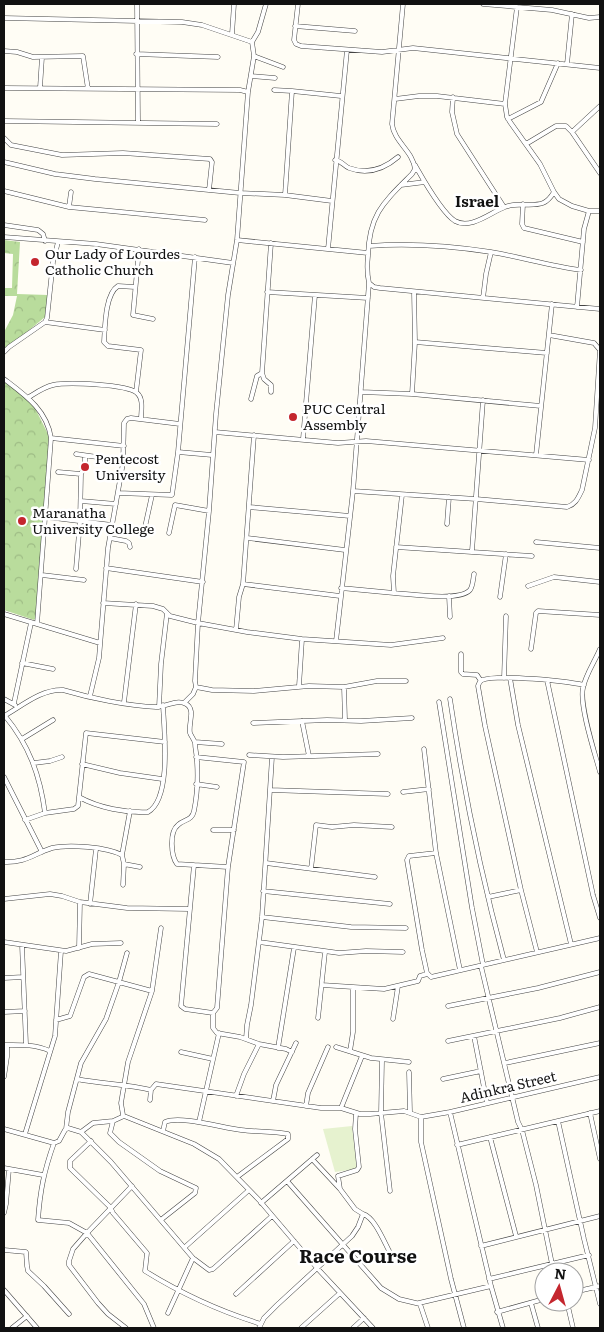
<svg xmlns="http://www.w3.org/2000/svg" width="604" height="1332" font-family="Literata,serif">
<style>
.forest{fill:url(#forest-crowns)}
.pitch{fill:#e6f2cf}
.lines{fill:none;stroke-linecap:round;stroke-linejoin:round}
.minor-casing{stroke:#444;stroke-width:5}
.minor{stroke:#fff;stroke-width:4}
.poi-dot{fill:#c4262e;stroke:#fff;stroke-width:2}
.labels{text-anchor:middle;stroke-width:5;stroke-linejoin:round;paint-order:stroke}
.poi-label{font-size:14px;fill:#111;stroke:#fff;text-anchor:start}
.street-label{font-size:14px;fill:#111;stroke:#fff}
.neighbourhood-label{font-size:15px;font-weight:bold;fill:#111;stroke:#fff}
.district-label{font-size:19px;font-weight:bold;fill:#111;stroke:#fff}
</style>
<defs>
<pattern id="forest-crowns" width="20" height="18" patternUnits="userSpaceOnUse" patternTransform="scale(1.25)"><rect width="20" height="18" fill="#b9dc9c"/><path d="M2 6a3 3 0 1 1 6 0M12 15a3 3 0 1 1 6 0" fill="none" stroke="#9ebc85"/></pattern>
</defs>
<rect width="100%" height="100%" fill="#fffdf5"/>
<path class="forest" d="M4 240 20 242 17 294 48 295 45 317 4 351V332L13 315 17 296H4V288H12L13 254 4 253Z
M4 379 32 402 49 436 38 614 34 620 4 610Z"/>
<path class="pitch" d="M352 1126 357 1169 335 1172 323 1129Z"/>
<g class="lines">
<defs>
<path id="minor" d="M137 4 138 122
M266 4 258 32 252 42 254 56 248 92 237 240 228 295 216 414 209 511 198 623 195 681 196 687 212 690 254 691 309 686 344 687 377 681H406
M298 4 294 40 296 44 301 46 382 52 413 48 600 68
M483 4 552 10 589 18 600 17
M517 7 505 104 507 117 510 122 540 164 554 192 559 199 572 206 589 211H600
M4 18 182 22 202 25 252 42
M295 26 355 31
M232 34 234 4
M4 51 17 52 33 57 83 56 88 89
M136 54 218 57
M254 56 283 67
M567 64 572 14
M251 76 275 78
M4 88 240 90 248 92
M40 88 42 57
M274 90 292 91
M453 97 452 112 457 134 504 207
M395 99 419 96H437L505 104
M508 119 541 102 558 63
M4 121 217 124
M572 132 600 106
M4 138 11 145 62 155 123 153 210 159 212 162 209 190
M526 144 556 126H566L572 132 600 173
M335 160C342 161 344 166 349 168 368 175 384 169 398 157
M4 162 55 174 95 179 240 193 285 195 332 201
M415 165C423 179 441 212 455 221 471 230 491 212 505 207 518 202 533 207 543 203 548 201 551 197 554 192
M401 185 425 182
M4 191 69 207 205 220
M285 195 292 91 341 96
M523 204 522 224 524 228 583 242
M69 207 71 192
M4 225 38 230 43 234 45 241
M4 237 96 244 233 263
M237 240 368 253
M369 246C409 243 451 246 491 252 521 257 550 266 581 270
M139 249 133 315 153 319
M328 249 347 50
M369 283 374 287 380 288 600 309
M135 287 118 286C105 294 105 327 104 342L108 346 141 350 136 392
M267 292 368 298
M483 298 486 274 491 252
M577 307 584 229 589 211
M45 322 105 330
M415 342 547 353
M4 352 9 347 45 322 47 318 53 262 58 242
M4 379C25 395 47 410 51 438L37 624
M271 392V385L264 379 262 373 271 243
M361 392 412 394 541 406
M412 394 415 342 414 292
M29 397C37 392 44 387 53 385 67 382 127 384 137 393 144 399 141 411 141 419
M251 399 257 376 262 373
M215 432 338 443 366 441 589 460
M254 435 243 584 340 596
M51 438 124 446
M303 439 315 295
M178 452 212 455
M76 454 111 459
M536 455 552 304
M58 472 81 474
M353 491 476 499 567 507C576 504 578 498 582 490L595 428 600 350 594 343 549 335
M118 493 172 495 178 452 195 257
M402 495 393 576 394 593C410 594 459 602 470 590 473 586 473 579 474 574
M81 501 116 504
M249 507 350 516
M46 517 112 525
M447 524 449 497
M145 527 152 495
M169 533 175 505 209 511
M110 538 126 541 129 543 130 547
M247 538 345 550
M536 542 600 548
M396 547 532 556
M472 551 483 400
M106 568 203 582
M76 569 80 521 81 474 85 466V456
M42 575 84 580
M528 586 554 577 600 582
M341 588 394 593
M449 596 450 617
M500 597 506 554
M103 603 153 606 163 609 170 616 198 623 247 632 302 639 391 645 443 638
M4 614 100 643
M236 630 239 597 243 584
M336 641 353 491 369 283C367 274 367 265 368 256 369 214 384 202 412 174L415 169C413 151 394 142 392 124L403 4
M531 649 536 613 538 611 600 615
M600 649C595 661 585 676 583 688 579 705 595 754 600 772
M461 654V672L463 674 477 675 481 681
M22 663 53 669
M504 678 506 616
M510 678 518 725 571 944
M547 680 593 895 600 918
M299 686 302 639
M344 687 345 720
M90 696 99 658 108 548 123 463 124 423 127 419 131 418 180 424
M4 699 15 705
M450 699C463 787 481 875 504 960
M124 702 136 604
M439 702 472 908 483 965
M14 703 31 623
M184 703 193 694 196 687
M159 707 161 664 167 613
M4 716C22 706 41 689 63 690 90 698 128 706 156 707 166 707 176 699 186 704 196 709 188 724 190 733 191 736 194 739 195 743 195 749 197 755 197 762 198 777 197 796 194 811 192 821 184 819 178 825 169 832 171 856 177 864L228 867
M5 716C29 745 40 775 45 813
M302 721 309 756
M253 723 327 720 361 721 412 718
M22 739 53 720
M195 742 222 744
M424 749 436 853 460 970
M249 755 283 757 378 754
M196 757 244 762 228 867 217 1008 213 1013V1028L217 1033 240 1037 259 1044 286 1049 292 1052
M34 763 50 761 62 757
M82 764 120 773 162 779
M4 777 42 852
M196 784 217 787
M270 790 388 794
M403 792 429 789
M79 797C99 808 126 813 148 812 172 799 164 729 163 705
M25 820 45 813 74 809 78 806 86 733 165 742
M213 830H234
M436 853 409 856 407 860 422 950 427 973 431 977 600 938
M122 855 130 811
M4 862C26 863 33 854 52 848 69 844 107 847 122 855L124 864 140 867
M266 863 375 877
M194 865 181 1006 185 1009 213 1013
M311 869 316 825 332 827 354 825 392 827
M123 885 124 864
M263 891 390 904
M488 897 521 890
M4 899 50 894 62 896 80 902 127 908 189 909
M90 904 96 849
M262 917 351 927 406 928
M4 942 66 951 92 944 121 943
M259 942 339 953 366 951 403 952
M22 945 26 1044
M79 948 80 902
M537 952 521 890 485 726 478 686C479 683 479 682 482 680 499 674 565 681 584 685
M481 966 518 1122 522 1130 536 1185 552 1264
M4 978 23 977
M322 985 384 989 418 981 420 976 427 974
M448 1006 538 988 600 972
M4 1012 25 1011
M318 1018 325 952
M393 1019 398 986
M56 1020 70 1016 84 977 89 974 152 991
M474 1036 487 1103
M246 1039 247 1025 251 1005 262 917 272 757
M448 1041 560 1018 600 1007
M4 1045C20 1045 35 1044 50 1051
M336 1047 371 1058 409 1062
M278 1048 294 948
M350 1051 353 1032V988
M181 1052 213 1059
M382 1061 381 1113 390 1191
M505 1063 600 1043
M409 1072 410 1112
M4 1077 7 1057V1045
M77 1079C101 1084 126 1084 151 1090
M443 1079 481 1071
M236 1096 244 1074 259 1044
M150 1100 151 1090 156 1084 321 1108H341L360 1114H370L404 1111 421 1117
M273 1101 276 1085 296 1043
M306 1106 308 1093 328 1047
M341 1108 362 1056
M450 1112 491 1286 503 1328
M590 1113 600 1159
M123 1115 121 1103 128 1062 152 991 161 928
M421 1117V1142L451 1279 464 1328
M421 1117 450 1112 600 1077
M113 1121 110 1133 119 1142 160 1171 196 1188 195 1193 162 1219
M558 1121 584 1239 600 1304
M199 1122 219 1033
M4 1129 54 1143
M66 1129 68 1112 81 1063 106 1019 119 982 127 953
M163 1131 165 1122C180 1115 223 1128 241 1130 257 1132 273 1131 288 1134V1139L237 1177
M81 1132 93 1123 113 1121 124 1116 194 1144 219 1159 259 1200 317 1268 373 1328
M25 1134 55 1036 61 951
M490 1137 516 1236
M91 1141 70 1161V1168L110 1207 113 1213 147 1253 145 1271C182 1294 219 1311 261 1324
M457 1145 600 1111
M4 1168 43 1175
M287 1181 381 1288 399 1299 420 1304 428 1328
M340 1189 338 1176 357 1170 359 1167 355 1129 356 1113
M261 1203 317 1155
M4 1213 6 1204 9 1169
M363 1214C376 1218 385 1245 392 1256
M481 1246 600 1216
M185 1247 249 1190
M4 1250 26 1252 27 1266 28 1271 44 1286 69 1314
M489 1279 589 1255
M4 1290 37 1328
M574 1292 600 1286
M236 1294 294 1241
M567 1302 573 1328
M419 1303 491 1286
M531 1303 538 1328
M497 1312 544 1299
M168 1313 193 1258
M12 1328 27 1316
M126 1328 108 1314 98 1303 69 1265V1261L73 1249 87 1233 132 1186
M154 1328 144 1304 87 1233 69 1223 38 1220C40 1191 44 1171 54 1143L59 1141 65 1130 68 1128 81 1132 111 1162 193 1258 209 1270 213 1269 272 1216
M259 1328 264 1318 277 1305 352 1236 358 1227 363 1214 355 1209 340 1189 312 1159
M301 1328 340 1293
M353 1328 364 1318"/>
</defs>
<use href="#minor" class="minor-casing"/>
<use href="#minor" class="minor"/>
</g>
<g class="poi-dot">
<circle cx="35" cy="262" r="5"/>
<circle cx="293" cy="417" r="5"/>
<circle cx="85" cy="467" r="5"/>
<circle cx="22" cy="521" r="5"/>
</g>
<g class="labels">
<g class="poi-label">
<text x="45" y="259">Our Lady of Lourdes<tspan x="45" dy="16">Catholic Church</tspan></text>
<text x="303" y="414">PUC Central<tspan x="303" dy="16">Assembly</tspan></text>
<text x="95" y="464">Pentecost<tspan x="95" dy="16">University</tspan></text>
<text x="32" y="518">Maranatha<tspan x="32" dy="16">University College</tspan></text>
</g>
<g class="street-label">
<text transform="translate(508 1087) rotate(-13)" y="5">Adinkra Street</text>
</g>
<g class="neighbourhood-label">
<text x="477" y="207">Israel</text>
</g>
<g class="district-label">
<text x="358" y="1263">Race Course</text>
</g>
</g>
<rect width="604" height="1332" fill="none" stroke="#111111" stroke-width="10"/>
<g transform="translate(559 1287) rotate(6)"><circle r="24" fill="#ffffff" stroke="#a0a0a0"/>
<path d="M0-4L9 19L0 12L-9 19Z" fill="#c4262e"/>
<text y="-8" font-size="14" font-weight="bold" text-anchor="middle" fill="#111111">N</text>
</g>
</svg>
